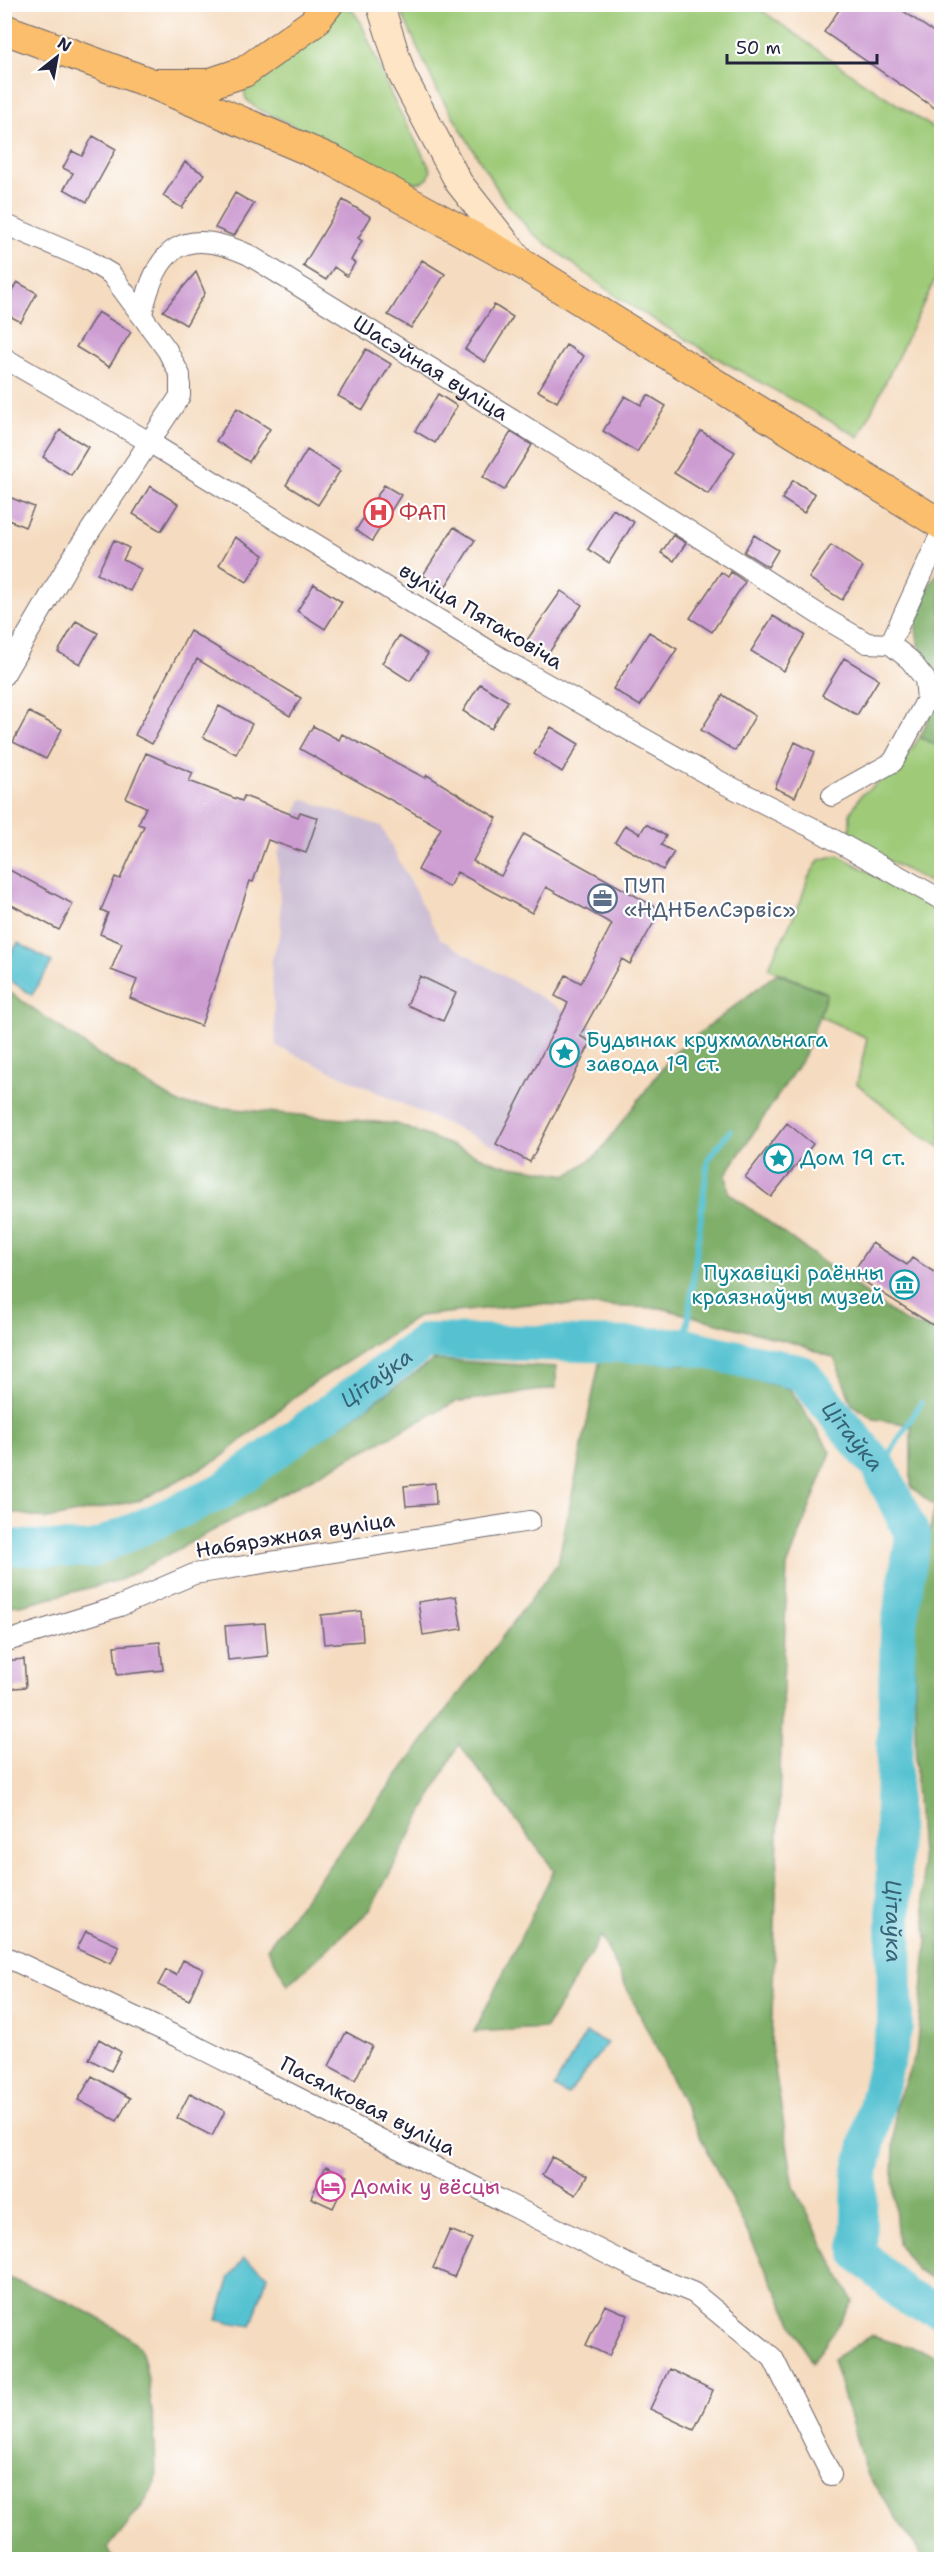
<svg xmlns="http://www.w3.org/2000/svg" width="946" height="2564" font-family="'Shantell Sans',sans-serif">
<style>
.industrial{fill:#ccbed4}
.green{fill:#9fcb79;stroke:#60765a;stroke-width:1.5}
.forest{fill:#7faf69;stroke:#506852;stroke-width:1.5}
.water{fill:#57c2d1;stroke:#3c7286;stroke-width:1.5}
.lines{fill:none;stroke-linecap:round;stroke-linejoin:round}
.stream{stroke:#57c2d1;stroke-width:6}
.river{stroke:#57c2d1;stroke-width:36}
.building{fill:#cd9dd2}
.minor-casing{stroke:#6c6369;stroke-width:22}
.secondary-casing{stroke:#6c6369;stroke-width:29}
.primary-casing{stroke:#6c6369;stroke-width:32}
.minor{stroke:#fff;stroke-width:20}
.secondary{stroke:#fde5c5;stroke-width:27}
.primary{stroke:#fabe6d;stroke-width:30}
.labels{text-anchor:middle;stroke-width:4.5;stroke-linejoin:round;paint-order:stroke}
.street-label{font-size:21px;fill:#22223b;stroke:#fff}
.health-label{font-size:21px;fill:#be3a42;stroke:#fff;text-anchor:start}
.service-label{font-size:21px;fill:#4e5e75;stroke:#fff;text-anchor:start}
.culture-label{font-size:21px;fill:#0d838f;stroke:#fff;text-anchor:start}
.hotel-label{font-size:21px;fill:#b23c85;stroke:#fff;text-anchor:start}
.water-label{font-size:22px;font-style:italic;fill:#376277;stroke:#fff}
</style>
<rect width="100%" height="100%" fill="#fff"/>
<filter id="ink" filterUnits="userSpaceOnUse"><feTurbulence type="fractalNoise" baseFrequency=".0167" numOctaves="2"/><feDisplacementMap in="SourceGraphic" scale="12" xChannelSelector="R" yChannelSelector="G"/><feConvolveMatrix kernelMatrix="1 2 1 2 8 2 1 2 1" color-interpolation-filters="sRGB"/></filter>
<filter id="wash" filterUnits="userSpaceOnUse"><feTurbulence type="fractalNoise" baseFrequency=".008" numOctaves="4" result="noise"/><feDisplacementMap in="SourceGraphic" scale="24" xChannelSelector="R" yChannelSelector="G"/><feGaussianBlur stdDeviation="1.35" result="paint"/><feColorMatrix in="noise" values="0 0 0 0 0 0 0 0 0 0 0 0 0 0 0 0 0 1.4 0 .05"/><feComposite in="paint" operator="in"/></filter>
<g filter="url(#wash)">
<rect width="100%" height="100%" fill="#f5dbbf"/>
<path class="industrial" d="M302 799 381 826 440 939 594 1028 591 1042 530 1162 276 1046 271 962 281 931 278 853Z"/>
<path class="green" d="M398 5H754L860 80 941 133V267L859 437 722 361 618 298 531 232 504 200 438 92Z
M338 7 352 10 361 22 391 95 431 170 428 179 418 183 409 181 256 108 246 99 244 90 249 83Z
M920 737 941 748V888L860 846 850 831V814L861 795 897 769Z
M838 855 941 911V1148L920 1135 857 1084 867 1038 819 1016 827 993 768 968 800 903 808 878 819 860Z"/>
<path class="forest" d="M941 568V686C909 637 906 616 941 568Z
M941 689V748L920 737Z
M777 973 827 993 805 1055 726 1174 729 1193 905 1322 941 1332V2282L918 2272 898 2244 893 2180 895 2107 916 2053 927 1939 916 1784 914 1613 935 1506 911 1487V1425L874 1419 852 1404 834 1358 797 1344 661 1308 529 1304 419 1316 307 1387 219 1459 141 1500 47 1519 5 1511V989L104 1058 181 1104 397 1124 499 1164 568 1175 598 1154 673 1054Z
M600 1359 697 1365 790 1389 831 1452 787 1567 771 2045 794 2187 853 2302 812 2363 601 1936 546 2028 474 2032 554 1870 459 1744 370 1910 288 1985 267 1948 558 1563Z
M434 1360 556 1367V1388L455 1402 120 1580 21 1605 5 1606V1565L98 1562 229 1504Z
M5 2277C48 2292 104 2315 138 2346 149 2356 160 2472 154 2485 147 2503 121 2531 108 2548L113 2559H5Z
M870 2336 941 2356V2559H924L866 2473 833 2359Z"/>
<path class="water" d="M18 943 52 962 32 995 5 977V961Z
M586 2033 607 2043 568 2095 554 2087Z
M244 2258 268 2275 251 2326 217 2320 230 2277Z"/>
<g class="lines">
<path class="stream" d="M685 1346 708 1159 730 1131
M880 1469 921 1403"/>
<path class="river" id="s1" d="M4 1547 91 1550 219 1493 426 1341 685 1346 802 1373 880 1469 913 1536 898 1630 893 1800 895 2025 860 2175 858 2252 906 2297 942 2311"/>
</g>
<g id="blocks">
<path class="building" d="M843 4H893L942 38V113L824 32Z
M93 136 116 149 87 202 64 189 73 173 63 168 72 151 82 156Z
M185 162 204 174 182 208 163 196Z
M235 193 254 204 234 236 215 228Z
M343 200 371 217 358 238 362 241 351 260 355 263 347 276 334 267 326 280 303 266Z
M422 260 445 274 411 328 388 315Z
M196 272 205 293 186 325 163 311Z
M17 282 37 293 21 322 4 313V304Z
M494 305 513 317 485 362 465 349Z
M98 312 131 332 109 367 76 347Z
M566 345 584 356 557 402 538 391Z
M366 349 391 364 363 410 338 396Z
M438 394 457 406 435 443 415 431Z
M648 395 666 406 637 452 603 431 625 396 641 405Z
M237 408 270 429 249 462 216 441Z
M60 430 88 447 71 475 43 457Z
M701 431 735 452 708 494 674 473Z
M511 432 532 445 504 490 483 477Z
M307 450 340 471 318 505 286 485Z
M793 480 815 494 804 513 782 499Z
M384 485 401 495 372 541 356 530Z
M150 486 178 504 161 531 133 514Z
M4 495 34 507 25 527 4 518Z
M613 509 634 522 609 563 588 549Z
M454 527 475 540 444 589 423 575Z
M673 535 686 543 674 561 661 553Z
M754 535 778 550 768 567 744 552Z
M235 537 264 555 247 582 219 565Z
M114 540 129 548 123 560 141 569 130 591 97 574Z
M831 545 863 567 842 600 809 578Z
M721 572 728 577 731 572 745 582 712 632 690 618Z
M314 584 342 602 325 629 297 611Z
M561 591 582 605 548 654 527 640Z
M773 616 805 635 784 671 751 651Z
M76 621 98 633 80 664 58 652Z
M190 631 301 698 290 716 197 659 152 744 135 735Z
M649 632 677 649 640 706 613 689Z
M399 636 428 654 410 681 382 663Z
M844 658 879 679 857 715 822 695Z
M480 684 508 701 491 729 463 711Z
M723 695 755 716 735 751 701 730Z
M219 706 252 724 236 754 203 737Z
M29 712 62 729 46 759 13 742Z
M313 726 339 740 342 734 425 778 427 775 497 818 473 861 501 876 524 834 661 910 630 964 622 959 580 1036 591 1042 530 1162 496 1144 568 1003 555 996 566 975 581 983 612 924 546 887 532 913 457 872 449 887 418 870 441 828 300 749Z
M551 727 579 744 562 772 534 754Z
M795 742 815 752 795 797 775 788Z
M146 753 193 773 189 781 242 801 244 796 298 817 300 812 318 818 306 853 268 840 253 882 250 881 201 1026 130 998 137 980 111 970 122 943 100 934 108 913 101 910 115 877 120 879 144 826 138 824 146 807 126 798Z
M646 824 666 836 661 845 674 852 663 870 615 842 625 825 640 834Z
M4 867 73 904 59 930 4 901Z
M420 976 456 993 443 1021 407 1005Z
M787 1123 813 1144 771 1197 745 1177Z
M872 1243 907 1265 912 1258 942 1277V1331L852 1274Z
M435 1483 436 1504 406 1506 404 1486Z
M456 1596 462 1629 423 1635 418 1602Z
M361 1611 363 1641 324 1644 321 1615Z
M265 1623 268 1656 228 1660 225 1626Z
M160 1642 163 1670 117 1675 114 1646Z
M24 1659 26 1687 4 1689V1661Z
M86 1931 119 1946 111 1964 77 1949Z
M183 1960 203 1969 189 2000 158 1985 166 1970 176 1975Z
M346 2032 372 2046 355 2080 329 2066Z
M99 2039 121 2052 111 2071 89 2059Z
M92 2076 130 2098 117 2121 78 2100Z
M190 2093 225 2111 212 2136 177 2118Z
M552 2157 587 2176 576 2195 542 2175Z
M326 2166 348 2176 333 2208 311 2198Z
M450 2230 472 2239 454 2277 433 2268Z
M605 2305 628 2315 609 2356 586 2345Z
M669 2369 713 2390 694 2430 650 2409Z"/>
</g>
</g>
<g filter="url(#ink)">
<use href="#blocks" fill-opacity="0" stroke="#6c6369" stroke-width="1.5"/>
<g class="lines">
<defs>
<g id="minor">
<path d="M4 224 86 259 111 274 167 350 180 375V396L72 558 4 675"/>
<path id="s2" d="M142 314C157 247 183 225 249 255L572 456 826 619 867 643 890 644"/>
<path d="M4 358 149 442 506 661 721 782 813 828 942 900"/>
<path d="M890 644 942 531"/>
<path d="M832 796 893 762 927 699 925 679 910 660 890 644"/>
<path d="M4 1642 120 1606 194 1574 530 1521"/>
<path d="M4 1956 182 2039 639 2270 694 2293 773 2358 831 2475"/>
</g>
<path id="secondary" d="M380 4 402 75 459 183 523 264"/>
<path id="primary" d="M4 29 153 84H208L244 72 313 23 328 4
M153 84 334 161 524 265 942 525"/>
</defs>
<use href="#minor" class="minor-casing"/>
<use href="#secondary" class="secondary-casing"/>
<use href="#primary" class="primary-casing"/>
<use href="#minor" class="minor"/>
<use href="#secondary" class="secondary"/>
<use href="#primary" class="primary"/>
</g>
</g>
<defs>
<symbol id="hospital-ring" viewBox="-11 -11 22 22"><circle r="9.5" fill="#fff" stroke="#e0444e" stroke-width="1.5"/><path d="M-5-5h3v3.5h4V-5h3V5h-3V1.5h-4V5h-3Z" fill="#e0444e"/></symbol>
<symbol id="office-ring" viewBox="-11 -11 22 22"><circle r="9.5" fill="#fff" stroke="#5c6f8a" stroke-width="1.5"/><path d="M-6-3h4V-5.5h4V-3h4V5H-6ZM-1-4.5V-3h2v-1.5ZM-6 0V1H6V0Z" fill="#5c6f8a"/></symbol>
<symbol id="sight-ring" viewBox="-11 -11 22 22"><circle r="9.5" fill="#fff" stroke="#0f9aa8" stroke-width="1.5"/><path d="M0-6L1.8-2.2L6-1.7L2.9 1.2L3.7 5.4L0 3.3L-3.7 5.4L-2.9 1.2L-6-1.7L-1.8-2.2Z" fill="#0f9aa8"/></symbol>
<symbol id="museum-ring" viewBox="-11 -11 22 22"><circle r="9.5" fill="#fff" stroke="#0f9aa8" stroke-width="1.5"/><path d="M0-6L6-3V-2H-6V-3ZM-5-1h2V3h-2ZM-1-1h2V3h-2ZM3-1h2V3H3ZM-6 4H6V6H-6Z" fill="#0f9aa8"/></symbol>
<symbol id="hotel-ring" viewBox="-11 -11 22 22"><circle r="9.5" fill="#fff" stroke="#d1479c" stroke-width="1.5"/><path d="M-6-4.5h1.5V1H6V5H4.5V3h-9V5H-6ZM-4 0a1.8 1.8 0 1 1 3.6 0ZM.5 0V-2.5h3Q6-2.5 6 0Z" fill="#d1479c"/></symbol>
</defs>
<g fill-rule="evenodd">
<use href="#hospital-ring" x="362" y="496" width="33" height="33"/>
<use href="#office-ring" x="586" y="882" width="33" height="33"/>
<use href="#sight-ring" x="548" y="1036" width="33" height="33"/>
<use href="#sight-ring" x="762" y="1142" width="33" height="33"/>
<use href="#museum-ring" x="888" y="1268" width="33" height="33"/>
<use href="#hotel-ring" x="314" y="2170" width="33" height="33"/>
</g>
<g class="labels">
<g class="street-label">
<text dy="7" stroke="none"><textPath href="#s2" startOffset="366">Шасэйная вуліца</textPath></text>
<text transform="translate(481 616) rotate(31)" y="7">вуліца Пятаковіча</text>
<text transform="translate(295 1535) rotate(-9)" y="7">Набярэжная вуліца</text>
<text transform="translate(368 2106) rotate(27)" y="7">Пасялковая вуліца</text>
</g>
<g class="health-label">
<text x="399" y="520">ФАП</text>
</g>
<g class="service-label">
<text x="624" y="893">ПУП<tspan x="624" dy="24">«НДНБелСэрвіс»</tspan></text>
</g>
<g class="culture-label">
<text x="586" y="1047">Будынак крухмальнага<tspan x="586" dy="24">завода 19 ст.</tspan></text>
<text x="800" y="1165">Дом 19 ст.</text>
<text x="884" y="1280" text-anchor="end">Пухавіцкі раённы<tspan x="884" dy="24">краязнаўчы музей</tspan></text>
</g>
<g class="hotel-label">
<text x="351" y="2194">Домік у вёсцы</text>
</g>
<g class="water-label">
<text dy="8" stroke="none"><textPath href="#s1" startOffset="422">Цітаўка</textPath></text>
<text dy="8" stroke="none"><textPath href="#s1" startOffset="944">Цітаўка</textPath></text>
<text dy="8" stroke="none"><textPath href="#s1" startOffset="1448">Цітаўка</textPath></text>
</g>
</g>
<rect width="946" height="2564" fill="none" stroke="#fff" stroke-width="24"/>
<g transform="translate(57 57) rotate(31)" stroke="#ffffff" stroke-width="4.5" paint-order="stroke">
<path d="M0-4.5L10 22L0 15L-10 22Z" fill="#22223b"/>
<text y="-9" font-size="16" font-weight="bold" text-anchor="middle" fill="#22223b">N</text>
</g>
<path d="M727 54v9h150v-9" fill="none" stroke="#22223b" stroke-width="3"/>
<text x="736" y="54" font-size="18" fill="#22223b" stroke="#ffffff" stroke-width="4.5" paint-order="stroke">50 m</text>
</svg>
